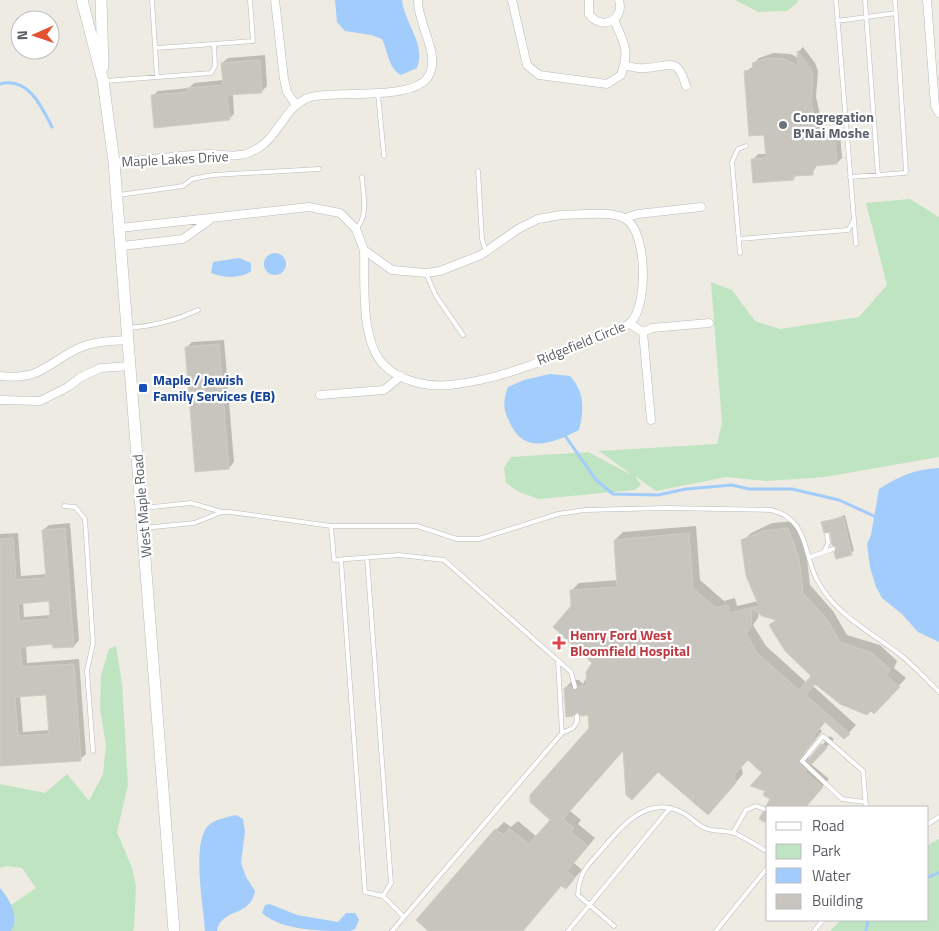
<svg xmlns="http://www.w3.org/2000/svg" width="939" height="931" font-family="'Titillium Web',sans-serif">
<style>
.green{fill:#bfe4c2}
.water{fill:#a2ccfc}
.shadow{fill:#0003;fill-rule:evenodd}
.lines{fill:none;stroke-linecap:round;stroke-linejoin:round}
.stream{stroke:#a2ccfc;stroke-width:3}
.building{fill:#c8c5bf;stroke:#d1cdc0;fill-rule:evenodd}
.lane-casing{stroke:#b7b9be;stroke-width:5}
.street-casing{stroke:#b7b9be;stroke-width:9}
.secondary-casing{stroke:#b7bac0;stroke-width:12}
.lane{stroke:#fff;stroke-width:4}
.street{stroke:#fff;stroke-width:8}
.secondary{stroke:#fff;stroke-width:11}
.worship-dot{fill:#6b7280;stroke:#fff;stroke-width:2}
.transit-dot{fill:#1a4fb4;stroke:#fff;stroke-width:2}
.health-dot{fill:#e0444e;stroke:#fff;stroke-width:2}
.labels{text-anchor:middle;stroke-width:4.5;stroke-linejoin:round;paint-order:stroke}
.worship-label{font-size:14px;font-weight:bold;fill:#5b616d;stroke:#fff;text-anchor:start}
.street-label{font-size:14px;fill:#5a5d62;stroke:#fff}
.transit-label{font-size:14px;font-weight:bold;fill:#164399;stroke:#fff;text-anchor:start}
.health-label{font-size:14px;font-weight:bold;fill:#be3a42;stroke:#fff;text-anchor:start}
</style>
<rect width="100%" height="100%" fill="#edebe2"/>
<path class="green" d="M735 0H797L798 2 787 11 758 12Z
M910 199 939 217V457L825 477 766 481 726 477 656 491 635 476 641 485 635 490 539 499 519 492 506 483 504 468 511 457 588 452 632 475 599 451 717 444 722 424 711 282 732 290 755 321 780 329 859 317 887 285 866 203Z
M116 646 122 683 128 785 117 832 132 868 136 886 134 929 133 931H11L15 921 11 905 36 888 22 868 7 866 0 868V784L45 793 67 774 89 801 103 774 106 745 100 708 101 675 109 649Z
M939 839V931H830L841 920H928V845Z"/>
<path class="water" d="M335 0H402C405 25 426 43 417 68L401 75C388 68 388 51 382 39L371 35 345 31 337 22Z
M264 264a11 11 0 1 1 22 0a11 11 0 1 1-22 0Z
M239 258 251 263V271C241 279 222 278 211 273L213 262Z
M550 374 570 376C585 392 584 410 579 430 553 443 524 456 509 421 503 409 503 400 508 387L524 380Z
M939 468V642L918 632 902 614 882 598 876 587 870 567 867 544 871 535 879 489C899 476 915 469 939 468Z
M236 815 243 819 245 831 241 863 246 877 255 891C251 917 221 908 217 931H205C204 908 190 839 210 824 217 819 228 817 236 815Z
M0 888C10 899 20 918 11 931H0Z
M270 904 297 915 338 922 346 913H355L359 920 355 929 350 931C322 931 282 931 262 913L265 905Z"/>
<path class="shadow" d="M803 47 815 63 818 71 816 97 822 123 817 135 840 133 842 158 837 163 818 164 812 173 797 175 793 179 753 160 758 154H767L765 133 745 72 754 66V63L759 58 773 53 791 54 798 58V52Z
M265 55 267 86 262 91 233 94 234 114 229 119 153 96 158 91 189 88 194 83 224 80 222 63 228 58Z
M224 340 234 462 229 468 186 348 192 342Z
M845 515 854 551 836 557 838 547 831 531 823 523Z
M795 521 806 550 810 585 833 611 847 635 880 645 897 661 894 668 906 678 874 712 816 683 813 686 856 725 844 738 826 721 819 728 822 731 805 753 810 759 830 736 834 739 811 764 829 779 809 802 805 807H768L771 798 763 773 749 758 741 766 743 774 715 806 624 749 570 811 581 820 578 824 595 838 574 863 582 870 566 887 562 885 522 931H430L496 830 504 822 511 827 518 821 537 837 551 820 590 729V714L565 688 573 680H579L583 684 594 663 572 607 571 591 579 583 618 580 615 540 623 532 696 526 700 580 724 601 735 598 737 606 758 601 743 541 751 533 772 523ZM759 612 777 619 813 676 807 683 766 646 753 625 758 618Z
M70 523 79 640 74 646 54 643 26 645 27 663 79 659 86 754 80 759 0 765V534L18 533 21 576 47 574 43 530 49 525ZM50 600 51 615 24 617 23 602ZM48 694 50 730 23 732 20 696Z"/>
<g class="lines">
<path class="stream" d="M0 84C28 76 42 107 52 127
M566 437 596 480 613 494 658 495 686 489 732 485 749 489H792L839 500 874 516
M928 877 939 873
M866 931 868 920"/>
</g>
<path class="building" d="M797 51 811 69 813 77 811 103 817 129 813 140 835 138 837 164 813 166V175L793 176 794 180 753 183 751 159 766 158 764 135 749 136 744 71 754 70 752 63 767 58 785 59 798 66Z
M260 60 262 93 227 95 230 120 154 128 151 95 188 92 187 88 223 85 221 63Z
M219 344 229 469 195 472 185 347Z
M843 517 852 555 836 559 834 553 836 547 832 545 830 532 824 533 821 522Z
M65 528 74 647 53 648 52 644 20 647 22 667 74 664 81 761 0 766V539L13 538 16 580 46 578 42 530ZM49 601 50 619 19 621 18 604ZM46 695 49 734 18 736 15 697Z
M788 528 799 558 803 593 826 618 840 642 872 653 890 669 887 676 900 687 874 714 871 711 867 715 840 704 815 684 806 695 850 734 844 739 825 722 813 737 816 739 799 759V763L806 770 805 772 823 787 806 807H768V824L759 819 763 812 767 811 766 806 770 799 763 795 765 791 750 786 762 773 748 760 734 775 736 783 708 815 658 772 632 800 626 795 623 751 563 819 574 828 571 832 588 846 567 871 575 878 566 889 561 886 523 931H428L416 920 495 829 504 835 509 828 529 844 550 820 530 802V795L589 728 588 715 581 716 577 712 573 716 566 717 564 688 571 687 575 691 579 686H587L586 672 592 663 553 627 571 606 570 590 617 587 614 540 689 533 693 588 716 608 728 605 730 613 759 606 746 576 741 540 763 531ZM752 608 762 616 776 620 769 625 785 651 811 676 799 690 758 654 746 634 751 627Z
M821 744 827 748 811 765 807 761Z"/>
<g class="lines">
<defs>
<path id="lane" d="M152 0 157 77
M865 0 878 175
M837 21 896 13
M156 48 214 44
M105 81 211 73 215 66 214 44 253 41 250 0
M378 94 384 156
M478 171 482 239 486 252
M850 177 905 173 906 171 895 0
M119 195 183 186 192 179 213 175 319 169
M854 220 856 244
M356 229C369 216 363 195 362 177
M739 239 848 230 854 220 836 0
M740 253 732 162 738 149 746 146
M426 273 436 296 463 335
M128 328C154 326 175 321 198 310
M64 506 75 507 85 519 93 643 87 671 93 751
M143 508 191 503 222 512
M331 526 334 560 399 555 444 560 571 672 575 687
M144 528 194 523 222 512H230L331 526H417L457 539H479L558 514 585 510 666 508 771 510C808 519 803 551 816 578 835 616 872 632 903 657 916 668 927 680 939 692
M824 552 828 543 827 535
M810 557 833 549
M367 558 391 883 383 896
M341 560 365 892 383 896 404 917
M558 662 562 733
M865 802 842 799 802 761 823 736 863 771 866 807
M928 824 939 817
M733 833 746 810 756 806 764 809
M614 926 578 895C579 870 589 865 604 847 624 823 649 795 683 813 691 817 696 824 705 828 714 832 725 830 734 833 746 838 757 846 768 852
M392 931 562 733 573 728 577 722V716
M568 931 670 808
M716 931 768 867
M814 931 823 920"/>
<path id="street" d="M275 0 284 79 287 92 296 105
M512 0 527 65 539 75 607 84 621 75C630 50 624 43 614 20
M589 0V14C601 31 625 21 619 0
M927 0 935 106 939 113
M625 65C631 67 638 69 645 68 670 67 677 55 686 86
M114 162C146 161 177 155 209 154 219 154 229 157 239 155 245 155 255 150 260 147 280 134 286 104 311 97 338 90 412 101 428 77 442 56 417 23 418 0
M586 214C598 214 616 212 627 220 647 234 648 305 631 322 625 328 612 332 604 335 556 356 502 380 449 385 426 387 399 381 383 364 360 339 365 282 364 250L392 270 426 273 440 271 481 255 518 229 538 219 561 215Z
M625 218 638 214 701 207
M120 228 309 207 340 213 356 229 364 250
M122 246 183 239 211 219
M630 324 643 332 651 420
M643 332 652 328 709 323
M0 376C40 380 44 366 75 350 91 341 111 341 129 340
M320 395 384 390 401 376
M0 400 40 401 68 387 81 377 101 368 130 366"/>
<path id="secondary" d="M82 0 103 81 114 162 174 931
M101 0 103 67"/>
</defs>
<use href="#lane" class="lane-casing"/>
<use href="#street" class="street-casing"/>
<use href="#secondary" class="secondary-casing"/>
<use href="#lane" class="lane"/>
<use href="#street" class="street"/>
<use href="#secondary" class="secondary"/>
</g>
<circle class="worship-dot" cx="783" cy="125" r="5"/>
<rect class="transit-dot" x="138" y="383" width="10" height="10" rx="2.5"/>
<path class="health-dot" d="M556.5 635.5h5v5h5v5h-5v5h-5v-5h-5v-5h5z"/>
<g class="labels">
<g class="worship-label">
<text x="793" y="122">Congregation<tspan x="793" dy="16">B'Nai Moshe</tspan></text>
</g>
<g class="street-label">
<text transform="translate(175 159) rotate(-3)" y="5">Maple Lakes Drive</text>
<text transform="translate(581 343) rotate(-22)" y="5">Ridgefield Circle</text>
<text transform="translate(142 506) rotate(-95)" y="5">West Maple Road</text>
</g>
<g class="transit-label">
<text x="153" y="385">Maple / Jewish<tspan x="153" dy="16">Family Services (EB)</tspan></text>
</g>
<g class="health-label">
<text x="570" y="640">Henry Ford West<tspan x="570" dy="16">Bloomfield Hospital</tspan></text>
</g>
</g>
<rect x="766" y="806" width="162" height="115" fill="#ffffff" stroke="#bdbec0"/>
<rect x="776" y="822" width="25" height="8" fill="#ffffff" stroke="#bdbec0"/>
<text x="812" y="831" font-size="15" fill="#5a5d62">Road</text>
<rect x="776" y="844" width="25" height="15" fill="#bfe4c2" stroke="#bdbec0"/>
<text x="812" y="856" font-size="15" fill="#5a5d62">Park</text>
<rect x="776" y="868" width="25" height="15" fill="#a2ccfc" stroke="#bdbec0"/>
<text x="812" y="881" font-size="15" fill="#5a5d62">Water</text>
<rect x="776" y="894" width="25" height="15" fill="#c8c5bf" stroke="#bdbec0"/>
<text x="812" y="906" font-size="15" fill="#5a5d62">Building</text>
<g transform="translate(35 35) rotate(268)"><circle r="24" fill="#ffffff" stroke="#bdbec0"/>
<path d="M0-4L9 19L0 12L-9 19Z" fill="#e35131"/>
<text y="-8" font-size="14" font-weight="bold" text-anchor="middle" fill="#5a5d62">N</text>
</g>
</svg>
